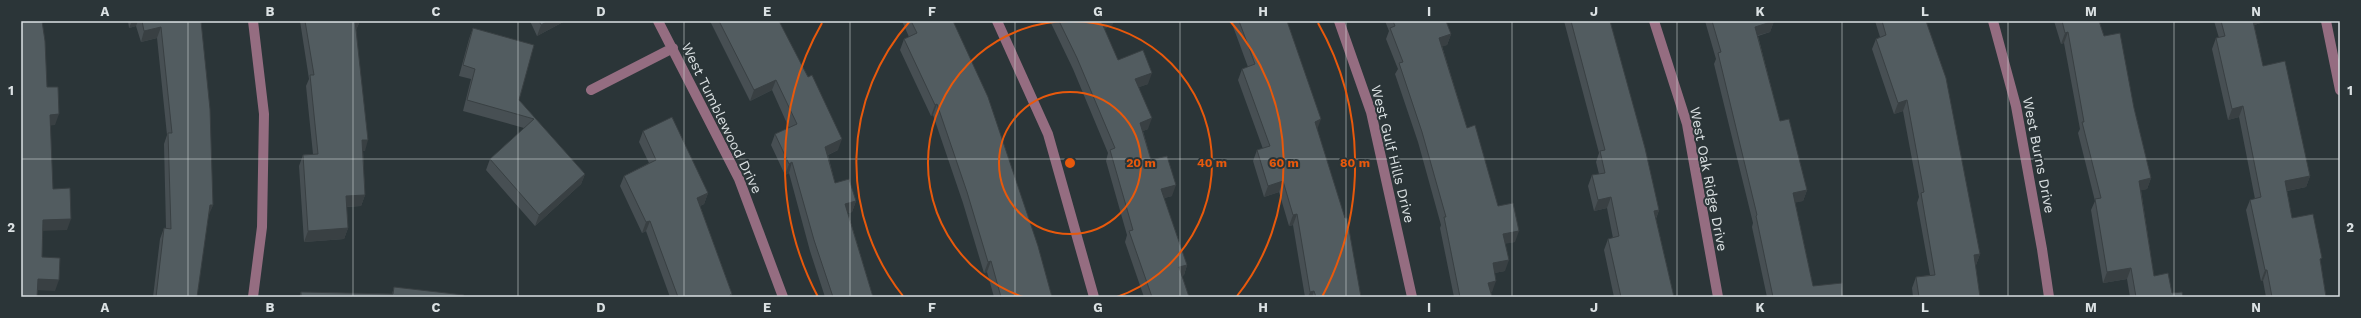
<svg xmlns="http://www.w3.org/2000/svg" width="2361" height="318" font-family="'Work Sans',sans-serif">
<style>
.lines{fill:none;stroke-linecap:round;stroke-linejoin:round}
.minor{stroke:#956d81;stroke-width:10}
.wall{fill:#474f53}
.shaded-wall{fill:#394043}
.building{fill:#525c60;stroke:#394043}
.grid{fill:none;stroke:#dbe1e3;stroke-width:1;stroke-opacity:0.55}
.ring{fill:none;stroke:#e8590c;stroke-width:2}
.labels{text-anchor:middle;stroke-width:4;stroke-linejoin:round;paint-order:stroke}
.street-label{font-size:14px;fill:#dbe1e3;stroke:#2b3538}
.centre{fill:#e8590c;stroke:#2b3538;stroke-width:2}
.ring-label{font-size:12px;text-anchor:middle;font-weight:bold;fill:#e8590c;stroke:#2b3538;stroke-width:4;stroke-linejoin:round;paint-order:stroke}
.neatline{fill:none;stroke:#dbe1e3;stroke-width:1.5}
.grid-label{font-size:13px;text-anchor:middle;font-weight:bold;fill:#dbe1e3}
</style>
<rect width="100%" height="100%" fill="#2b3538"/>
<g class="lines">
<path class="minor" d="M658 21 739 179 783 297
M997 21 1048 134 1094 297
M1339 21 1371 112 1412 297
M1654 21 1687 124 1718 297
M1993 21 2016 106 2042 249 2049 297
M2326 21 2340 90
M591 90 673 48
M253 297 262 227 264 114 253 21"/>
</g>
<path class="wall" d="M128 21H201L213 205 208 215 197 297H153L160 239 164 228H166L164 144 167 135 157 38 141 42 136 26 129 28Z
M300 21H360L356 30 365 151H363L365 195 361 206 346 207 348 228 344 239 304 242 299 166 303 155 313 154 306 86 309 79Z
M530 21H565L537 36Z
M710 21H779L838 150 828 155 835 183 856 201 852 212 848 213 873 297H825L810 251 789 173 785 175 771 145 775 134 789 128 772 90 750 101Z
M902 21H953L1052 297H994L987 272 984 273 963 203 933 115 931 116 900 50 904 39 909 37Z
M1050 21H1114L1112 25 1104 29 1118 60 1148 84 1139 87 1148 129 1143 131 1151 160 1172 196 1164 198 1187 265 1184 275 1182 276 1189 297H1144L1125 242 1127 235 1106 161 1108 153 1073 69Z
M1231 21H1287L1317 129 1361 297H1363H1305L1293 225 1289 226 1279 192 1264 197 1253 161 1257 150 1263 149 1238 80 1242 69 1248 67Z
M1385 21H1446L1451 34 1447 45 1442 46 1467 128 1498 206 1515 242 1505 243V271L1494 273 1492 292H1491L1492 297H1454L1440 228 1441 225 1418 142 1395 74 1398 69 1386 39 1389 31Z
M1564 21H1610L1659 210 1656 219 1674 297H1614L1604 250 1608 239 1613 238 1607 208 1594 211 1588 186 1592 175 1599 174 1596 162 1599 153Z
M1705 21H1774L1770 32 1758 36 1780 121 1807 190 1803 201 1795 202 1813 286 1843 297H1767L1752 227 1753 223 1714 64 1716 59Z
M1875 21H1926L1980 254 1976 265H1975L1980 297H1913L1912 288 1916 277 1930 275 1917 203 1919 197 1903 111 1894 114 1872 49 1876 39 1880 37Z
M2054 21H2099L2104 36 2134 108 2151 178 2147 189 2141 190 2154 276 2172 293 2183 297H2130L2127 279 2103 283 2091 210 2095 201 2078 133 2080 129 2064 43 2061 44Z
M2214 21H2267L2254 25 2263 66 2310 176 2306 187 2287 191 2292 218 2321 264 2326 297H2266L2263 281H2261L2246 210 2250 200 2255 199 2239 117 2228 120 2212 49 2216 38H2219Z
M473 28 519 100 585 174 581 184 535 226 486 170 490 159 524 128 463 111 471 79 459 76 469 39Z
M643 131 708 193 704 204 700 206 732 294 731 297H670L646 231 642 233 620 186 624 176 649 163 639 142Z
M394 287 464 297H299L301 292 392 294Z"/>
<path class="shaded-wall" d="M132 21H138L136 26 129 28Z
M355 21H360L356 30Z
M548 21H565L537 36 541 25Z
M1101 21H1114L1112 25 1097 32Z
M1774 21 1770 32 1751 37 1755 27Z
M2250 21H2267L2248 27Z
M161 27 157 38 141 42 144 31Z
M2068 32 2064 43 2061 44 2065 33Z
M1451 34 1447 45 1435 49 1439 38Z
M1152 73 1148 84 1131 90 1135 79Z
M776 80 772 90 750 101 754 90Z
M1907 100 1903 111 1894 114 1898 103Z
M937 104 933 115 931 116 935 105Z
M2243 106 2239 117 2228 120 2232 109Z
M59 114 55 125 46 126 50 115Z
M1152 118 1148 129 1136 134 1140 123Z
M1321 119 1317 130 1315 122Z
M842 139 838 150 821 158 825 147Z
M362 140H368L365 151H358Z
M792 162 789 173 785 175 789 164Z
M585 174 581 184 535 226 539 215Z
M2310 176 2306 187 2281 192 2285 181Z
M2151 178 2147 189 2135 192 2139 181Z
M1283 181 1279 192 1264 197 1268 186Z
M1176 185 1172 196 1157 200 1161 189Z
M1807 190 1803 201 1789 204 1793 193Z
M708 193 704 204 693 209 697 198Z
M365 195 361 206 342 207 346 196Z
M1611 197 1607 208 1594 211 1598 200Z
M856 201 852 212 841 215 845 204Z
M210 205H213L209 215H206Z
M1659 210 1655 221 1654 211Z
M1297 214 1293 225 1289 226 1293 215Z
M71 219 67 230 39 231 43 220Z
M650 221 646 231 642 233 646 222Z
M348 228 344 239 304 242 308 231Z
M1519 231 1515 242 1499 245 1503 234Z
M1980 254 1976 265 1970 266 1974 255Z
M1509 260 1505 271 1489 274 1493 263Z
M991 261 987 272 984 273 988 262Z
M1187 265 1184 275 1175 278 1179 267Z
M2131 268 2127 279 2103 283 2107 272Z
M2265 270H2267L2263 281H2261Z
M38 279 59 280 55 291 34 290Z
M1496 281 1492 292 1484 294 1488 283Z
M1314 291 1312 297H1308L1310 292Z"/>
<path class="building" d="M21 21H42L45 41 47 87H58L59 114 50 115 53 189 70 188 71 219 43 220 42 257 60 258 59 280 38 279 37 297H21Z
M142 21H201L210 109 213 205H210L197 297H156L164 228 171 229 168 133H172L161 27 144 31Z
M305 21H355L368 140H362L365 195 346 196 348 228 308 231 303 155 318 154 310 75H314Z
M539 21H548L541 25Z
M719 21H779L808 77 812 75 842 139 825 147 835 183 849 179 856 201 845 204 873 297H833L814 240 792 162 789 164 775 134 797 124 776 80 754 90Z
M911 21H953L988 97 1038 246 1052 297H1001L991 261 988 262 967 192 937 104 935 105 904 39 917 33Z
M1059 21H1101L1118 60 1143 50 1152 73 1135 79 1152 118 1140 123 1151 160 1167 156 1176 185 1161 189 1187 265 1179 267 1189 297H1152L1129 231 1133 230 1110 150 1115 148 1077 58Z
M1239 21H1287L1321 119 1315 122 1345 218H1347L1361 297 1362 296 1363 297H1316L1314 291 1310 292 1297 214 1293 215 1283 181 1268 186 1257 150 1270 146 1242 69 1255 64Z
M1393 21H1446L1451 34 1439 38 1467 128 1475 125 1498 206 1513 203 1519 231 1503 234 1509 260 1493 263 1496 281 1488 283 1492 297H1460L1444 217H1446L1422 132 1399 63 1403 62 1390 28 1395 26Z
M1571 21H1610L1645 148 1659 210 1654 211 1674 297H1621L1608 239 1619 236 1611 197 1598 200 1592 175 1605 173 1600 151 1605 150Z
M1712 21H1774L1755 27 1780 121 1789 119 1807 190 1793 193 1813 286 1842 283 1843 297H1773L1756 216 1757 215 1718 53 1721 52Z
M1882 21H1926L1946 78 1980 254 1974 255 1980 297H1919L1916 277 1935 275 1921 193 1924 192 1907 100 1898 103 1876 39 1886 35Z
M2062 21H2099L2104 36 2120 33 2134 108 2151 178 2139 181 2154 276 2168 273 2172 293 2182 292 2183 297H2136L2131 268 2107 272 2095 199 2101 198 2082 122H2084L2068 32 2065 33Z
M2221 21H2253L2263 66 2285 61 2310 176 2285 181 2292 218 2313 214 2322 258 2320 259 2326 297H2272L2267 270H2265L2250 200 2261 197 2243 106 2232 109 2216 38 2225 36Z
M473 28 534 45 519 100 585 174 539 215 490 159 534 119 467 100 475 69 463 65Z
M672 117 708 193 697 198 732 294 730 295V297H678L650 221 646 222 624 176 656 160 643 131Z
M394 287 464 295V297H301V292L393 294Z"/>
<path class="grid" d="M188 21V297M353 21V297M518 21V297M684 21V297M850 21V297M1015 21V297M1180 21V297M1346 21V297M1512 21V297M1677 21V297M1842 21V297M2008 21V297M2174 21V297M21 159H2340"/>
<g class="ring">
<circle cx="1070" cy="163" r="71"/>
<path d="M1023 297A142 142 0 0 1 1069 21M1071 21A142 142 0 0 1 1117 297"/>
<path d="M903 296A214 214 0 0 1 910 21M1230 21A214 214 0 0 1 1237 296"/>
<path d="M818 297A285 285 0 0 1 822 23M1318 23A285 285 0 0 1 1322 297"/>
</g>
<g class="labels">
<g class="street-label">
<text transform="translate(722 118) rotate(64)" y="5">West Tumblewood Drive</text>
<text transform="translate(1393 154) rotate(76)" y="5">West Gulf Hills Drive</text>
<text transform="translate(2039 155) rotate(79)" y="5">West Burns Drive</text>
<text transform="translate(1709 179) rotate(79)" y="5">West Oak Ridge Drive</text>
</g>
</g>
<circle cx="1070" cy="163" r="6" class="centre"/>
<g class="ring-label">
<text x="1141" y="167">20 m</text>
<text x="1212" y="167">40 m</text>
<text x="1284" y="167">60 m</text>
<text x="1355" y="167">80 m</text>
</g>
<rect width="2361" height="318" fill="none" stroke="#2b3538" stroke-width="44"/>
<rect x="22" y="22" width="2317" height="274" class="neatline"/>
<g class="grid-label">
<text x="105" y="16">A</text>
<text x="270" y="16">B</text>
<text x="436" y="16">C</text>
<text x="601" y="16">D</text>
<text x="767" y="16">E</text>
<text x="932" y="16">F</text>
<text x="1098" y="16">G</text>
<text x="1263" y="16">H</text>
<text x="1429" y="16">I</text>
<text x="1594" y="16">J</text>
<text x="1760" y="16">K</text>
<text x="1925" y="16">L</text>
<text x="2091" y="16">M</text>
<text x="2256" y="16">N</text>
<text x="11" y="95">1</text>
<text x="2350" y="95">1</text>
<text x="11" y="232">2</text>
<text x="2350" y="232">2</text>
<text x="105" y="312">A</text>
<text x="270" y="312">B</text>
<text x="436" y="312">C</text>
<text x="601" y="312">D</text>
<text x="767" y="312">E</text>
<text x="932" y="312">F</text>
<text x="1098" y="312">G</text>
<text x="1263" y="312">H</text>
<text x="1429" y="312">I</text>
<text x="1594" y="312">J</text>
<text x="1760" y="312">K</text>
<text x="1925" y="312">L</text>
<text x="2091" y="312">M</text>
<text x="2256" y="312">N</text>
</g>
</svg>
